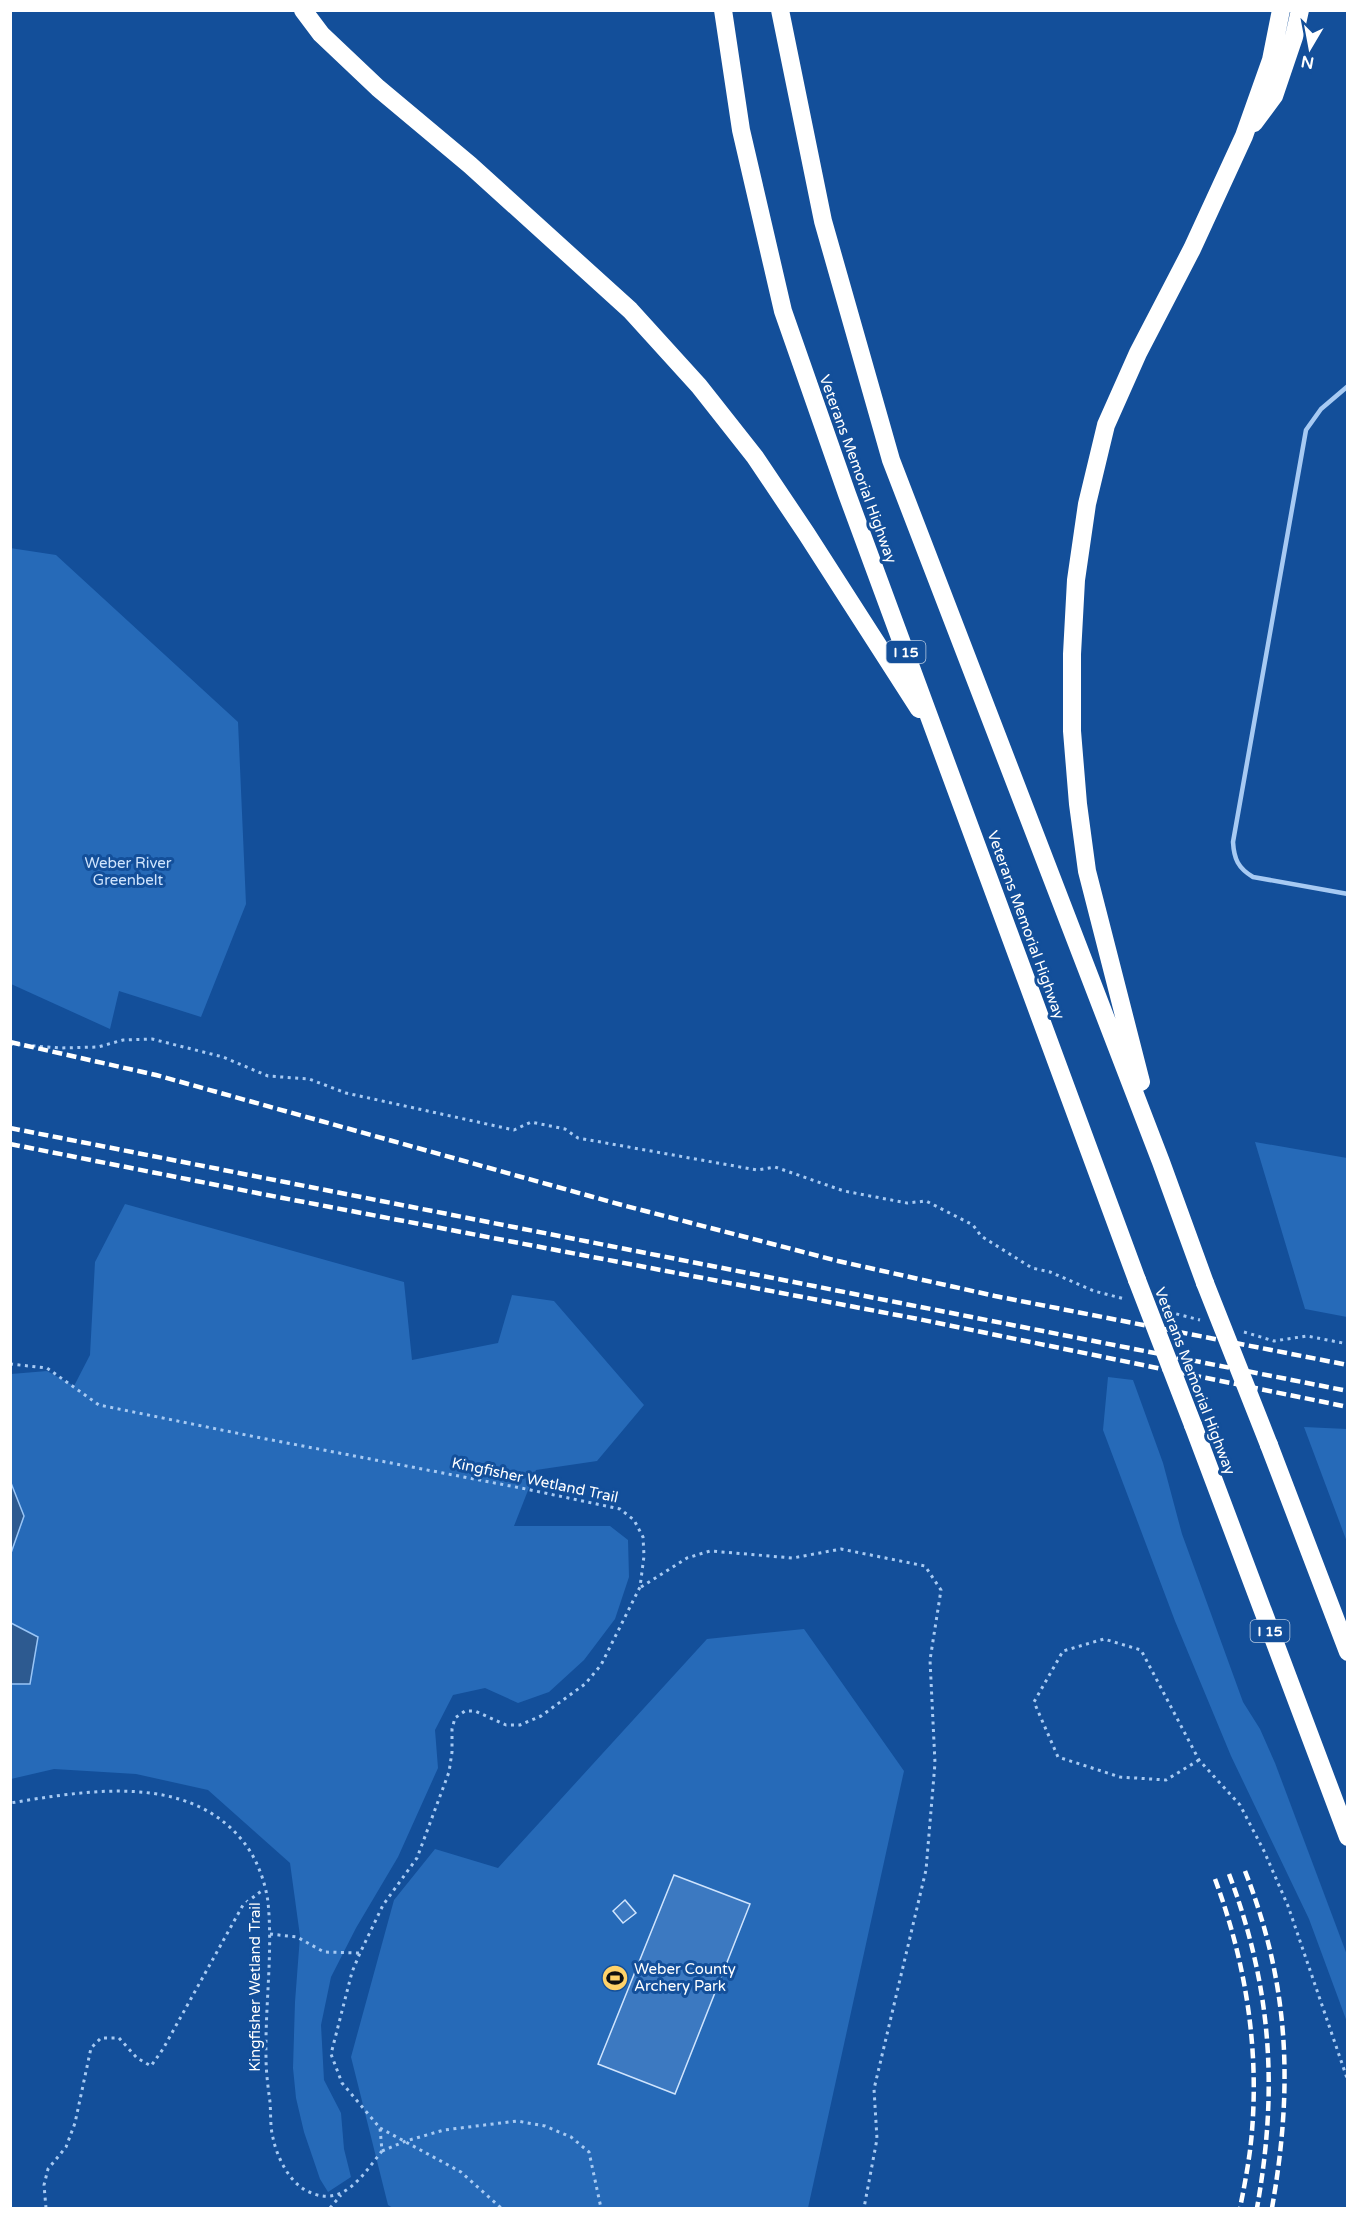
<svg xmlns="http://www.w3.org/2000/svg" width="1358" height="2219" font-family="'Varela Round',sans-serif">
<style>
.green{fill:#266ab8}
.water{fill:#2d5a90;stroke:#99c5f6;stroke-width:1.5}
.building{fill:#3c79c1;stroke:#cfe4fd;stroke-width:1.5}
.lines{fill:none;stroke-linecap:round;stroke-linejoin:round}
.path{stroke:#a7caf3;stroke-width:3;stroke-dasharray:3 4.5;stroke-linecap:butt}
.lane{stroke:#a7caf3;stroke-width:4.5}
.highway{stroke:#fff;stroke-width:18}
.rail{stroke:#fff;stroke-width:4.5;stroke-dasharray:10 4.5;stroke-linecap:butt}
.highway-bridge{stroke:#fff;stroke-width:18}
.labels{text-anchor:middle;stroke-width:6;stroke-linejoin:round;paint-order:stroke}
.shield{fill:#134f9a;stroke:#b8cae1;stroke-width:1.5}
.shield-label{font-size:14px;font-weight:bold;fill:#fff}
.street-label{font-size:15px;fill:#fff;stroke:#134f9a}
.park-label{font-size:15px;fill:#cfe4fd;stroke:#134f9a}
.poi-label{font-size:15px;fill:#fff;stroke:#134f9a;text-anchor:start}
</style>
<rect width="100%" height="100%" fill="#134f9a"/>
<path class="green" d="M10 548 56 555 238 722 246 904 201 1017 119 991 110 1029 11 984Z
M1255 1142 1347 1158V1317L1305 1309Z
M125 1204 404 1282 412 1360 498 1343 512 1295 554 1301 644 1405 597 1461 536 1470 514 1526H610L628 1540 629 1577 615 1619 584 1660 549 1692 518 1703 485 1688 453 1695 435 1730 438 1768 398 1857 356 1928 331 1977 321 2025 324 2080 341 2113 344 2149 351 2177 328 2192 320 2179 304 2132 296 2098 293 2068 295 2002 300 1936 290 1863 208 1790 136 1774 54 1769 11 1779 10 1684H30L38 1637 11 1623V1553L24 1516 11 1483V1374L47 1371 74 1386 90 1355 95 1262Z
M1108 1377 1133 1380 1163 1463 1182 1534 1243 1702 1260 1729 1275 1763 1347 1955V2022L1309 1919 1231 1756 1175 1621 1103 1430Z
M1304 1427 1347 1429V1542Z
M804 1629 904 1771 808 2208H393L388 2205 351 2057 394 1900 435 1849 498 1868 707 1639Z"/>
<path class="water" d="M11 1483 24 1516 11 1553Z
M11 1623 38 1637 30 1684H11Z"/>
<path class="building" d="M674 1875 750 1904 675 2094 598 2064Z
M625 1900 636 1913 623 1923 613 1911Z"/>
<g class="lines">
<path class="path" d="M10 1044 60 1048 98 1047 123 1040 152 1039 223 1057 268 1076 309 1079 346 1093 514 1130 531 1122 565 1129 578 1138 757 1170 775 1167 844 1191 907 1203 926 1201 973 1225 981 1236 1032 1268 1050 1272 1094 1291 1125 1299
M1169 1312 1200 1320
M1244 1332 1274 1341 1307 1336 1348 1344
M10 1364 47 1368 99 1405 256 1437 526 1489 620 1509 634 1520 643 1537 644 1556 640 1587 601 1665 585 1684 541 1716 520 1725H506L475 1711H465L455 1718 452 1729V1752L449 1772 417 1858 383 1905 360 1953 352 1972 331 2054 342 2083 380 2128 382 2151C362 2176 343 2209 307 2191 289 2182 277 2157 273 2138 270 2127 271 2114 270 2102 268 2087 266 2072 266 2057 265 2005 273 1953 268 1902 265 1880 256 1857 242 1840 186 1772 85 1791 10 1803
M641 1587 687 1558 710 1551 793 1558 841 1549 925 1566 941 1590 930 1660 935 1763 926 1870 874 2089 877 2139 864 2208
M1199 1760 1166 1780 1120 1777 1058 1757 1034 1702 1063 1651 1104 1639 1141 1650 1199 1760 1240 1805 1264 1851 1288 1906 1348 2081
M270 1934 297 1937 324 1952 360 1953
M380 2128 461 2172 501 2208
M382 2151 406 2141 444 2130 517 2121 545 2126 571 2137 589 2152 601 2208
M46 2208 44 2185 48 2169 66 2147 75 2123 91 2048 101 2038H119L137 2058 151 2066 163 2049 243 1905 264 1889
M330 2208 341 2195"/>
<path class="lane" d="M1348 386 1321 409 1306 430 1233 842C1234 859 1238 868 1253 877L1348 894"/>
<path class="highway" d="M303 10 321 34 378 88 470 165 630 310 699 386 755 457 806 533 919 709
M723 10 741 130 783 311 847 494 1137 1280
M780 10 823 221 891 460 1161 1162 1205 1283
M1254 123 1274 96 1294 37 1300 10
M1141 1082 1087 871 1078 804 1072 731V654L1076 580 1087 504 1106 425 1138 353 1192 249 1244 136 1271 60 1281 10
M1193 1425 1348 1837
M1269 1445 1348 1652"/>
<path class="rail" d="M10 1042 156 1075 622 1205 838 1261 995 1296 1348 1365
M10 1128 1348 1391
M10 1144 262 1194 918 1319 1348 1407
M1245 1871C1290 1986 1293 2088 1272 2208
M1229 1874C1272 1988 1278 2090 1257 2208
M1215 1879C1245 1960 1259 2045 1252 2131 1250 2157 1245 2183 1240 2208"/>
<path class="highway-bridge" d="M1137 1280 1193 1425
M1205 1283 1269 1445"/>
</g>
<defs>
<symbol id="stadium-disc" viewBox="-11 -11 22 22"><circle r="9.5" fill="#ffd269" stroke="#134f9a"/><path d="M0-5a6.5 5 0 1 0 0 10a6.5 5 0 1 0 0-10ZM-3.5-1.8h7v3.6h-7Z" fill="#111"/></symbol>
</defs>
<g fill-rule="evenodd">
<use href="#stadium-disc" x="600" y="1963" width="30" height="30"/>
</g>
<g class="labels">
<g class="shield">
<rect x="886.5" y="641" width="39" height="22" rx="4.5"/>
<rect x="1250.5" y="1620" width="39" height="22" rx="4.5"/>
</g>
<g class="shield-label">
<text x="906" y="657">I 15</text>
<text x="1270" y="1636">I 15</text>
</g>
<g class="street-label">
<text transform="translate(858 469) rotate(70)" y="5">Veterans Memorial Highway</text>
<text transform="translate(1026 925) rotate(70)" y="5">Veterans Memorial Highway</text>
<text transform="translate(1195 1381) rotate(69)" y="5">Veterans Memorial Highway</text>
<text transform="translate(535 1480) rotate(12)" y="5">Kingfisher Wetland Trail</text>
<text transform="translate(255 1987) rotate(-90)" y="5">Kingfisher Wetland Trail</text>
</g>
<g class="park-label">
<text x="128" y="868">Weber River<tspan x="128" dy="17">Greenbelt</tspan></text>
</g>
<g class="poi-label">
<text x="634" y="1974">Weber County<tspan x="634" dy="17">Archery Park</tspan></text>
</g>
</g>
<rect width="1358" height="2219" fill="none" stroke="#ffffff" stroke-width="24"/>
<g transform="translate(1310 48) rotate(190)" stroke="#134f9a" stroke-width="4.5" paint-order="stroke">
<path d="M0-4.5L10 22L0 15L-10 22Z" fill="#ffffff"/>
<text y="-9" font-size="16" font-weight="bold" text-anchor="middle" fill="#ffffff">N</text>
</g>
</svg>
